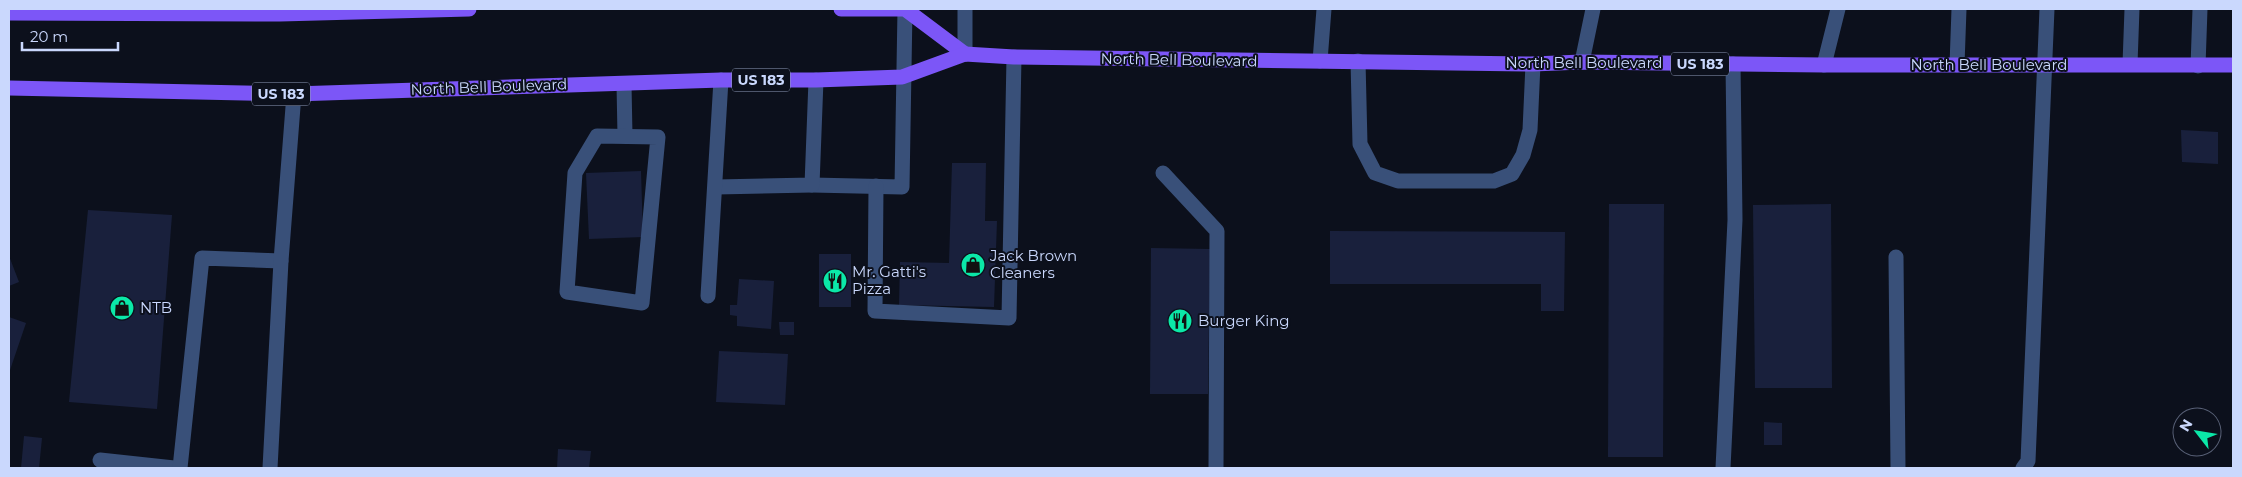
<svg xmlns="http://www.w3.org/2000/svg" width="2242" height="477" viewBox="0 0 2242 477" font-family="Montserrat,sans-serif">
<rect width="100%" height="100%" fill="#0c101c"/>
<g fill="#19203c">
<path d="M2181,130L2218,132V164L2182,162Z"/>
<path d="M952,163H986L985,221H997L994,307L899,305L900,262L949,263Z"/>
<path d="M641,171L643,237L589,239L586,173Z"/>
<path d="M1609,204H1664L1663,457H1608Z"/>
<path d="M1831,204L1832,388H1755L1753,205Z"/>
<path d="M88,210L172,215L157,409L69,402Z"/>
<path d="M1330,231L1565,232L1564,311H1541V284H1330Z"/>
<path d="M1151,248L1210,249L1208,394H1150Z"/>
<rect x="819" y="254" width="32" height="53"/>
<path d="M9,256L19,282L9,286Z"/>
<path d="M739,279L774,281L771,329L737,326V316L730,315V305H737Z"/>
<path d="M9,317L26,323L9,373Z"/>
<path d="M779,322H794V335H780Z"/>
<path d="M719,351L788,354L785,405L716,402Z"/>
<path d="M1764,422L1782,423V445H1764Z"/>
<path d="M24,436L42,438L39,468H21Z"/>
<path d="M558,449L591,451L589,468H557Z"/>
</g>
<g fill="none" stroke-linecap="round" stroke-linejoin="round">
<g stroke="#395079" stroke-width="15">
<path d="M965,9V54"/>
<path d="M1320,61L1324,9"/>
<path d="M1358,61L1360,144L1375,173L1398,181H1494L1512,174L1523,155L1530,130L1533,64"/>
<path d="M1582,62L1593,9"/>
<path d="M2130,64L2132,9"/>
<path d="M1824,65L1838,9"/>
<path d="M1957,65L1959,9"/>
<path d="M2198,66L2200,9"/>
<path d="M624,84L625,136"/>
<path d="M597,136L658,137L642,303L567,292L575,173Z"/>
<path d="M1163,173L1217,231L1216,468"/>
<path d="M812,185L902,187L905,9"/>
<path d="M876,186L875,311L1009,318L1014,57"/>
<path d="M716,187L812,185L816,80"/>
<path d="M1896,257L1898,468"/>
<path d="M708,296L721,80"/>
<path d="M100,460L174,468"/>
<path d="M180,468L202,258L281,261"/>
<path d="M270,468L281,261L294,94"/>
<path d="M1723,468L1735,220L1733,64"/>
<path d="M2023,468L2028,461L2047,9"/>
</g>
<g stroke="#7c56f7" stroke-width="15">
<path d="M841,9H905L965,54"/>
<path d="M9,13L280,14L469,9"/>
<path d="M9,88L294,94L721,80H816L902,77L965,54L1014,57L1533,64L1582,62L1824,65H2233"/>
</g>
</g>
<defs>
<symbol id="shop-disc" viewBox="-11 -11 22 22"><circle r="9.5" fill="#0be8a8" stroke="#0c101c"/><path d="M-5-2.5h2.3a2.7 3.5 0 0 1 5.4 0H5L5.5 6h-11ZM-1.5-2.5h3a1.5 2.3 0 0 0-3 0Z" fill="#111"/></symbol>
<symbol id="restaurant-disc" viewBox="-11 -11 22 22"><circle r="9.5" fill="#0be8a8" stroke="#0c101c"/><path d="M-5-6h1v4h1v-4h1v4h1v-4h1v5L-1.5 .5V6h-2V.5L-5-1ZM5-6V6H3V1.5H1.5Q1.5-4 5-6Z" fill="#111"/></symbol>
</defs>
<g fill-rule="evenodd">
<use href="#shop-disc" x="959" y="251" width="28" height="28"/>
<use href="#restaurant-disc" x="821" y="267" width="28" height="28"/>
<use href="#shop-disc" x="108" y="294" width="28" height="28"/>
<use href="#restaurant-disc" x="1166" y="307" width="28" height="28"/>
</g>
<g text-anchor="middle" stroke-width="4" stroke-linejoin="round" paint-order="stroke">
<g fill="#0c101c" stroke="#919cba" stroke-width="1">
<rect x="1671" y="52.5" width="58" height="23" rx="4"/>
<rect x="732" y="68.5" width="58" height="23" rx="4"/>
<rect x="252" y="82.5" width="58" height="23" rx="4"/>
</g>
<g font-size="14" font-weight="bold" fill="#cad8fd">
<text x="1700" y="69">US 183</text>
<text x="761" y="85">US 183</text>
<text x="281" y="99">US 183</text>
</g>
<g font-size="15" fill="#cad8fd" stroke="#0c101c">
<text transform="translate(1179 60) rotate(1)" y="5">North Bell Boulevard</text>
<text x="1584" y="68">North Bell Boulevard</text>
<text x="1989" y="70">North Bell Boulevard</text>
<text transform="translate(489 87) rotate(-2)" y="5">North Bell Boulevard</text>
</g>
<g font-size="15" fill="#cad8fd" stroke="#0c101c" text-anchor="start">
<text x="990" y="261">Jack Brown<tspan x="990" dy="17">Cleaners</tspan></text>
<text x="852" y="277">Mr. Gatti's<tspan x="852" dy="17">Pizza</tspan></text>
<text x="140" y="313">NTB</text>
<text x="1198" y="326">Burger King</text>
</g>
</g>
<rect width="2242" height="477" fill="none" stroke="#cad8fd" stroke-width="20"/>
<g transform="translate(2197 432) rotate(301)"><circle r="24" fill="#0c101c" stroke="#586076"/>
<path d="M0-4L9 19L0 12L-9 19Z" fill="#0be8a8"/>
<text y="-8" font-size="14" font-weight="bold" text-anchor="middle" fill="#cad8fd">N</text>
</g>
<path d="M22 42v8h96v-8" fill="none" stroke="#cad8fd" stroke-width="2.5"/>
<text x="30" y="42" font-size="15" fill="#cad8fd" stroke="#0c101c" stroke-width="4" paint-order="stroke">20 m</text>
</svg>
